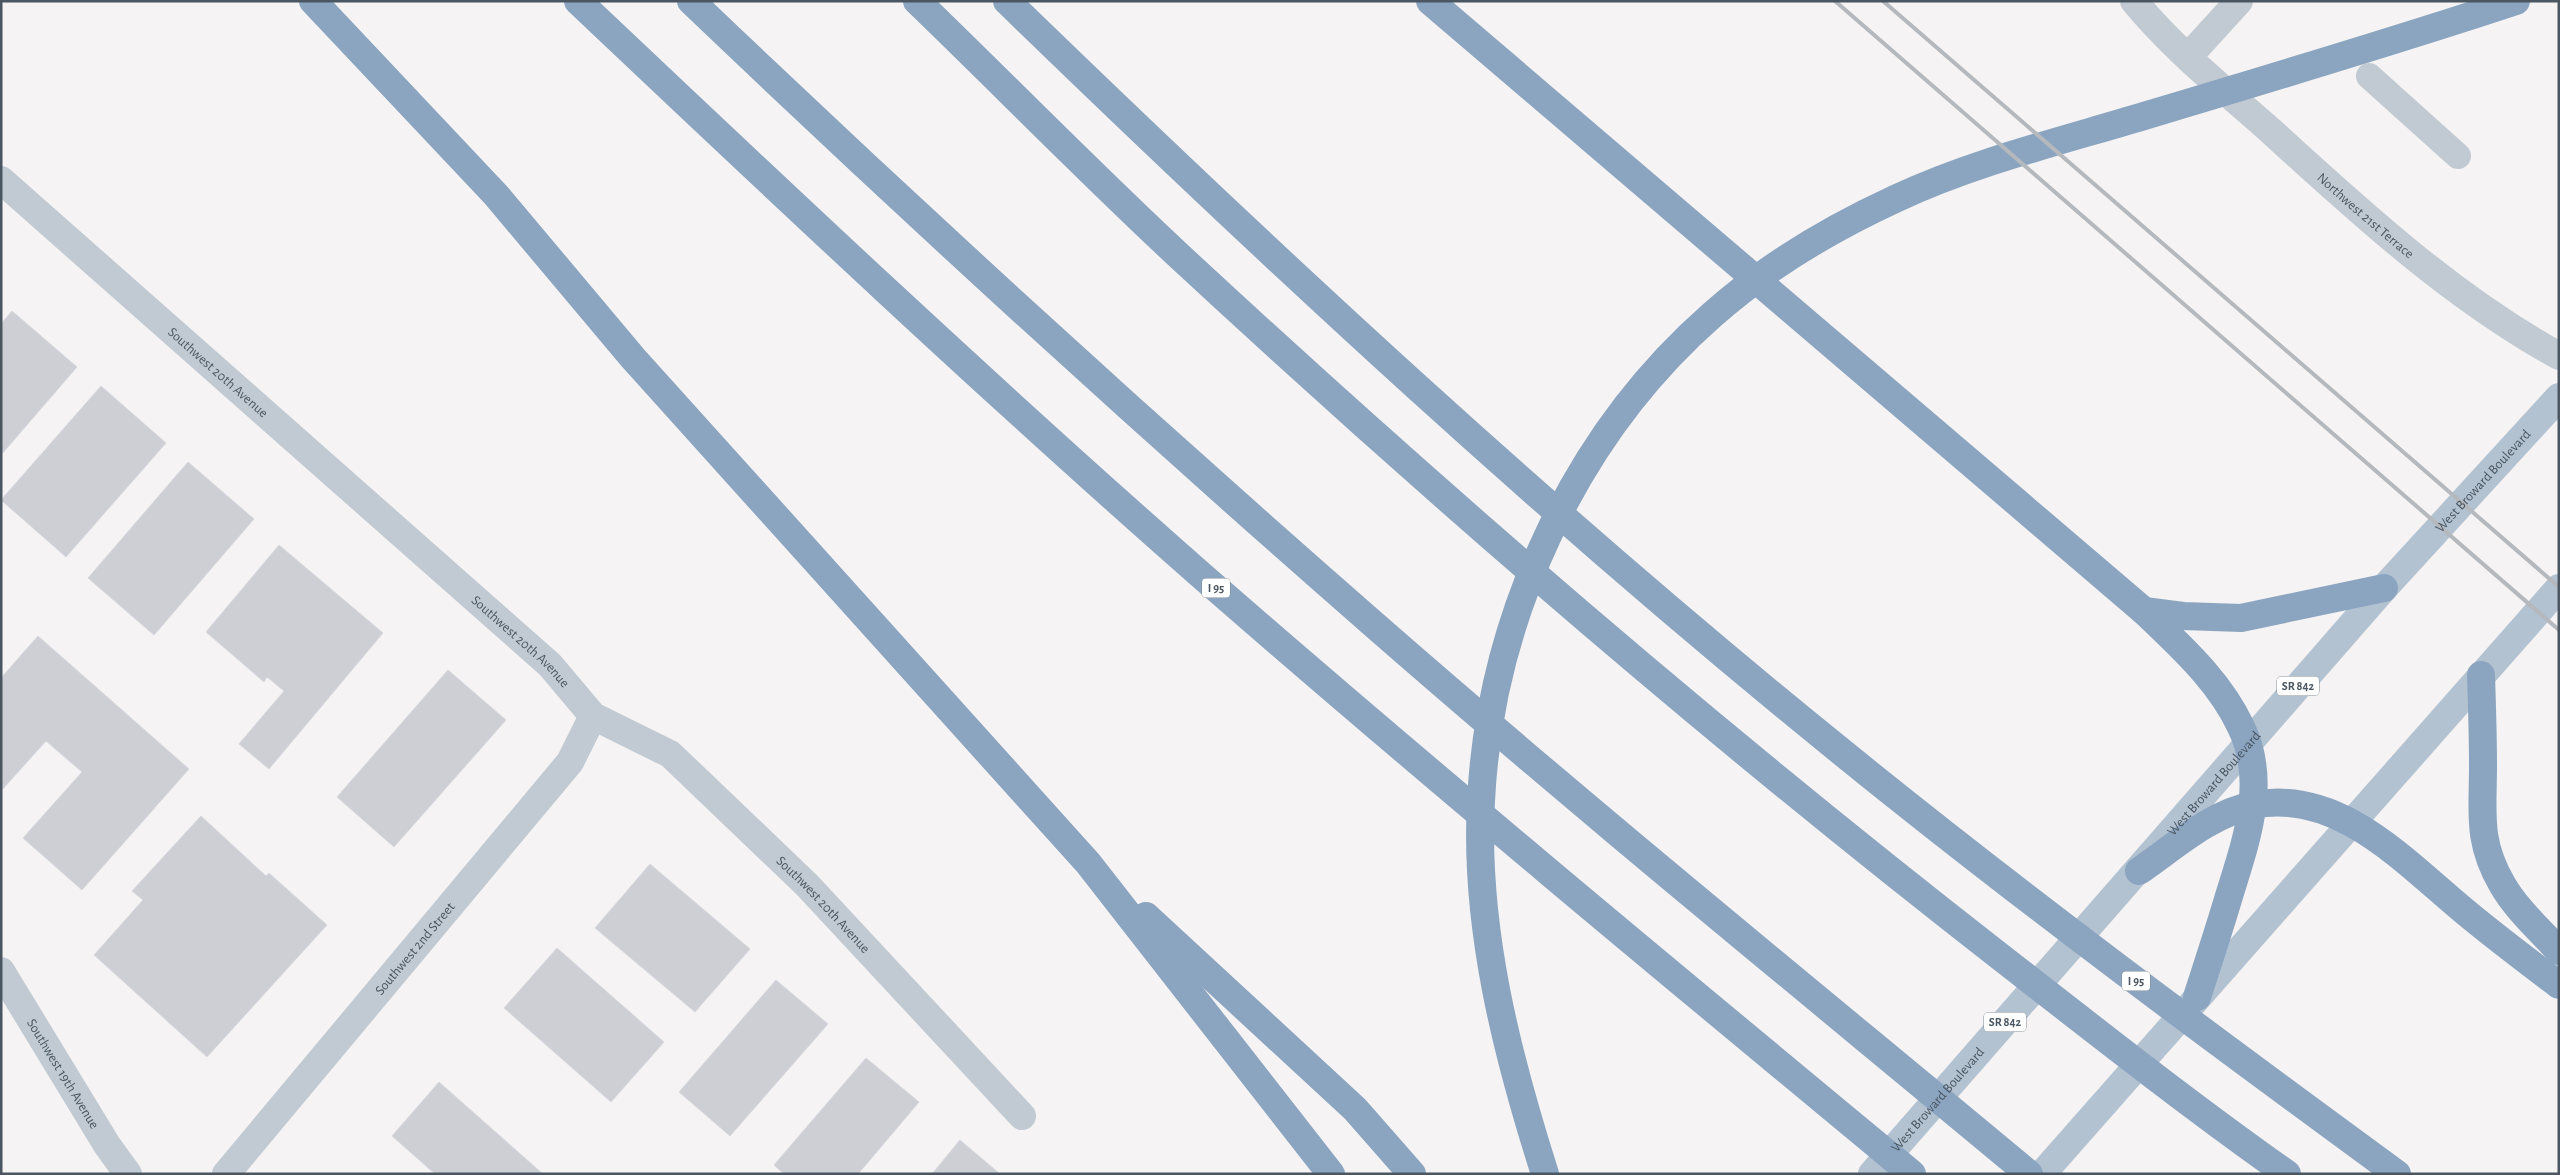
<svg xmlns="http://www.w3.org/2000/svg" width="2560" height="1175" viewBox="0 0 2560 1175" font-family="'Alegreya Sans',sans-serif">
<rect width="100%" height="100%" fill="#f5f3f3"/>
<g fill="#cdcfd5" stroke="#d7d9de">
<path d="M12,311L77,367L1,455V324Z"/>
<path d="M101,386L166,443L66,557L1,500Z"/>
<path d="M188,462L254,519L154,635L88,578Z"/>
<path d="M279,545L383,633L269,769L239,744L284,691L267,677L264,682L206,632Z"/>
<path d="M38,636L189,769L82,890L23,838L82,772L46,741L1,791V678Z"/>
<path d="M448,670L506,720L394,847L337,797Z"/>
<path d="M201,816L266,876L269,873L327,925L207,1057L94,955L143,900L132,891Z"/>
<path d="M650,864L750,949L695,1012L595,928Z"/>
<path d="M557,948L664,1042L611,1102L504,1008Z"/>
<path d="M776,980L828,1024L730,1136L679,1092Z"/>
<path d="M866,1058L919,1102L858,1174H784L774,1165Z"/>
<path d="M439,1082L543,1174H435L392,1136Z"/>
<path d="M960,1140L1000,1174H932Z"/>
</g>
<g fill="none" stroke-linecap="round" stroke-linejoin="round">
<path stroke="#c1cad2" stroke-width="26" d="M2369,76L2458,156"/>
<g stroke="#c1cad2" stroke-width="28">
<path id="s1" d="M2134,1C2174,50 2225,90 2272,132C2361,213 2452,297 2559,356"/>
<path d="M2188,57L2239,1"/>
<path id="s2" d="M1,180L550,665L593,716L670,754L807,885L1022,1116"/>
<path id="s3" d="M1,971L107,1145L128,1174"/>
<path id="s4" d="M226,1174L570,762L593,716"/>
</g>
<g stroke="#b3c2d1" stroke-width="28">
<path id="s5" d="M1872,1174L2384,588L2559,397"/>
<path d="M2042,1174L2559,588"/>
</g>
<g stroke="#8ba5c1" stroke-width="28">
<path d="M313,1L496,195L633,358L1088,863L1331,1174"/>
<path d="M578,1C783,195 989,389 1202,576C1435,779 1673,976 1912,1174"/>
<path d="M691,1C913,213 1140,420 1371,622C1587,811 1809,991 2029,1174"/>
<path d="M917,1C1004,85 1089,172 1177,254C1441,499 1714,734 1998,955C2093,1029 2188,1104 2287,1174"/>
<path d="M1007,1C1276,262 1551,517 1843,753C2023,899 2210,1037 2397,1174"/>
<path d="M1430,1L2144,611C2180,646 2219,680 2241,727C2268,782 2246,841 2229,896C2219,930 2208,963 2197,997"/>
<path d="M2144,611L2183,616L2241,618L2384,588"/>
<path d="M2481,675C2482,705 2483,736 2483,766C2483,813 2477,841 2502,884C2516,909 2540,930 2559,951"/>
<path d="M2139,871C2174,847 2210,814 2253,805C2338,788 2404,861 2463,910C2494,936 2526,960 2559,985"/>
<path d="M1146,916L1355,1109L1412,1174"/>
<path d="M1545,1174C1507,1055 1474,927 1481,801C1490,619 1574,436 1712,315C1766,267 1830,229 1895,199C1974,162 2061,141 2144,116C2268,79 2392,42 2516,1"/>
</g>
<g stroke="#b5b8bd" stroke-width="4">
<path d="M1835,1L2559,630"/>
<path d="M1883,1L2559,587"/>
</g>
</g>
<g text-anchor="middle" stroke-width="4.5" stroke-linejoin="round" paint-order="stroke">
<g fill="#fff" stroke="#808990" stroke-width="1">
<rect x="1202" y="578.5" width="28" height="19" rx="4"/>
<rect x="2277" y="676.5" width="42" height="19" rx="4"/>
<rect x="2122" y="971.5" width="28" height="19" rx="4"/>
<rect x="1984" y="1012.5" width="42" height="19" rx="4"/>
</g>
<g font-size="12" font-weight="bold" fill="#4a5661">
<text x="1216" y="592">I 95</text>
<text x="2298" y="690">SR 842</text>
<text x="2136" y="985">I 95</text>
<text x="2005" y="1026">SR 842</text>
</g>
<g font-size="14" fill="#4a5661" stroke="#fff">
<text dy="5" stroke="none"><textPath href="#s1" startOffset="316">Northwest 21st Terrace</textPath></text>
<text dy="5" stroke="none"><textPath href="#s2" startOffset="290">Southwest 20th Avenue</textPath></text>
<text dy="5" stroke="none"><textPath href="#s5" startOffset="924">West Broward Boulevard</textPath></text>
<text dy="5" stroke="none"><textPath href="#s2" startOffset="695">Southwest 20th Avenue</textPath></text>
<text dy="5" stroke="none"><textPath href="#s5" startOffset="519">West Broward Boulevard</textPath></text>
<text dy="5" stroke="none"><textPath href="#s2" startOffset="1100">Southwest 20th Avenue</textPath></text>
<text dy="5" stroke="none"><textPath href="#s4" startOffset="294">Southwest 2nd Street</textPath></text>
<text dy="5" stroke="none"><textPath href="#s3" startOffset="120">Southwest 19th Avenue</textPath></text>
<text dy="5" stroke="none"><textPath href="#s5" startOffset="99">West Broward Boulevard</textPath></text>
</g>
</g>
<rect width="2560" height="1175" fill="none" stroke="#4a5661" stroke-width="5"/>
</svg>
